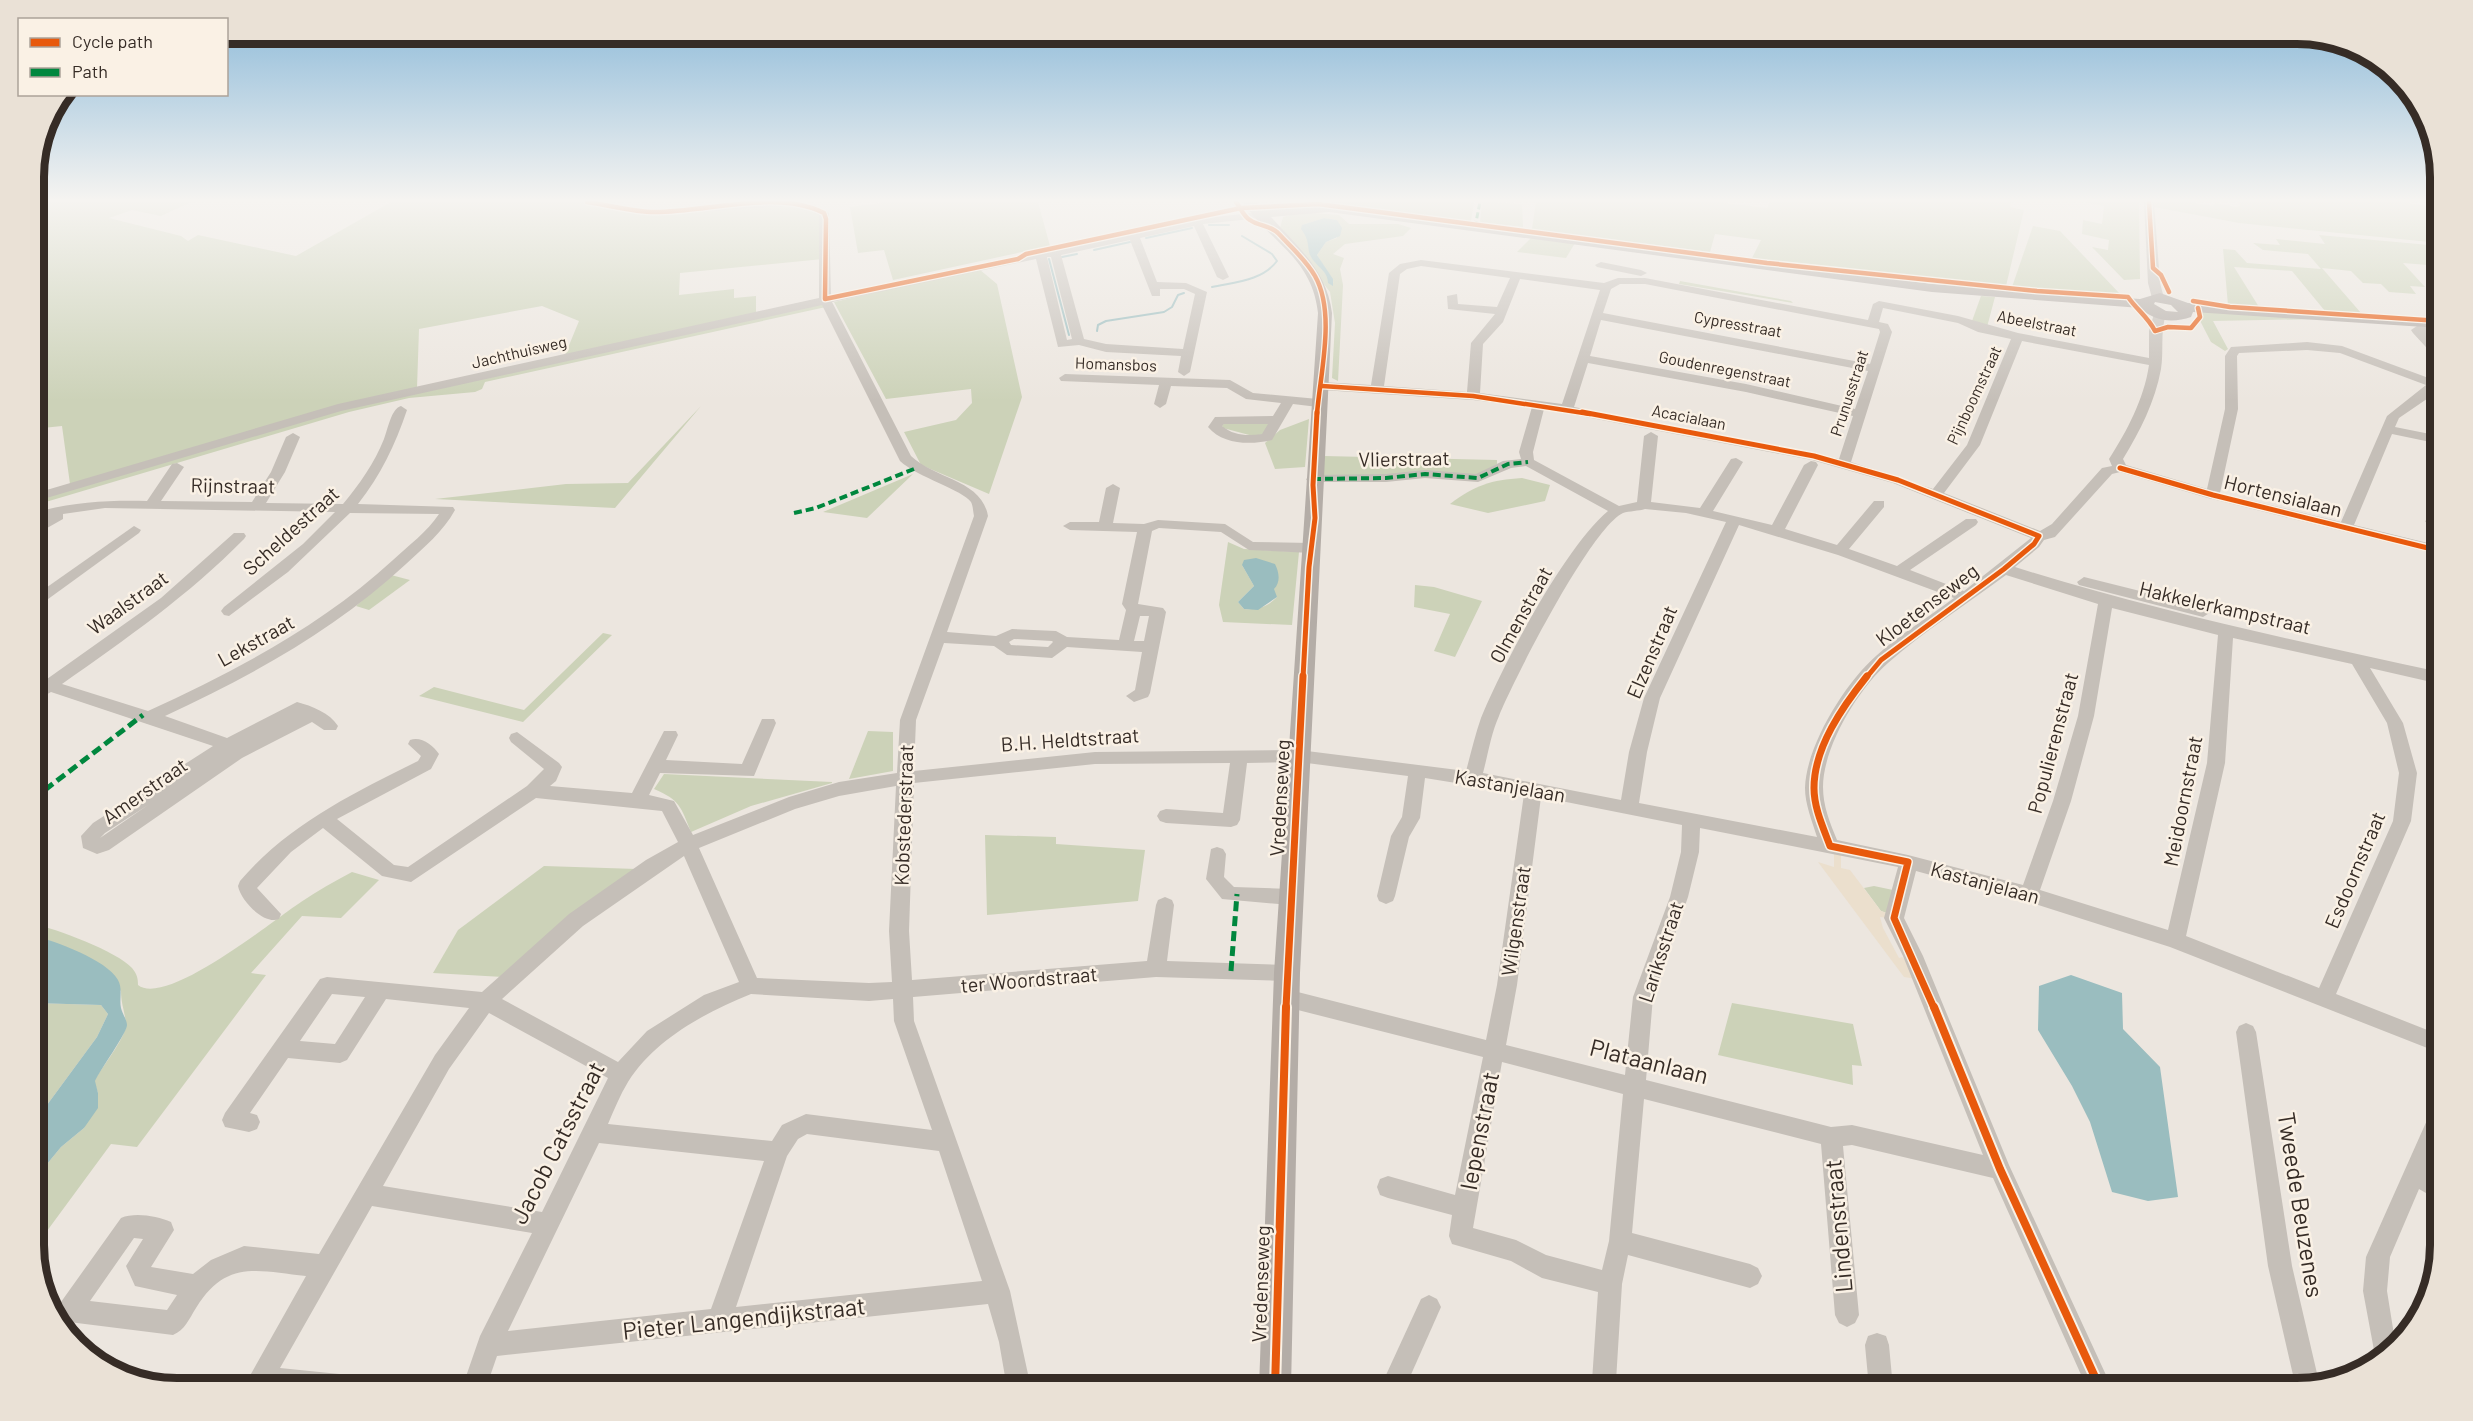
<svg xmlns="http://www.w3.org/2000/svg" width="2473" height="1421" viewBox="0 0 2473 1421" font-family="Barlow,sans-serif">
<rect width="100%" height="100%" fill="#ece6df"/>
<g fill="#ccd2b8" fill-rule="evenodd">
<path d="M33,202H191L161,216L132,210L109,218L181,236L188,241L198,235L296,256L391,202H576L658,214L793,204L803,205L821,216L823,259L680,273L679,295L734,289V298L756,296V314L565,355L579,321L542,306L419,329L417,388L70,484L62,426L33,429Z"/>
<path d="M889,202H1038L1050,246L893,280L884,250L858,253L850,207Z"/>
<path d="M1296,202H1474L1471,221L1334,204H1296Z"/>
<path d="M1482,202L1522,204L1523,227L1480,222Z"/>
<path d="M1536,202H1716L1767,208L1770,202H2011L2010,207L2024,210L2006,286L1752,258L1761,240L1715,234L1710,252L1532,229Z"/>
<path d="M2085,202H2139L2140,279L2124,280L2092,247L2108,250L2109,240L2082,234L2083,220L2102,224L2104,206Z"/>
<path d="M2153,202H2188L2214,206L2215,203L2236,207L2240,206L2239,202H2401L2440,208V243L2239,223L2154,207Z"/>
<path d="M1302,212L1339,215L1349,224H1398L1411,228L1403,236L1345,244L1333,254L1344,258L1340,269L1343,285L1338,381L1332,378L1335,323L1330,292L1280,228L1283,217ZM1324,218L1337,220V238L1326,242L1317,255L1334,283L1311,257L1309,239L1302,225Z"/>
<path d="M2033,226L2060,231L2121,295L2012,287Z"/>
<path d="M2319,235L2440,246V266L2403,263L2425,287L2410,286L2416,294L2389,292L2381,284L2363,283L2351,271L2322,268L2361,313L2325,311L2292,271L2234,267L2259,307L2228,305L2223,249L2235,250L2247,263L2321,269L2308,254L2263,250L2253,243L2280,245L2276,239L2325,244Z"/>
<path d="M1531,238L1575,243L1566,258L1517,252Z"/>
<path d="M979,269L997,284L1022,397L989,494L921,465L904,432L956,420L972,403L971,389L886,399L834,302Z"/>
<path d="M1680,281L1791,301L1793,303L1679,284Z"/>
<path d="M1981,296L1995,297L1987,327L1972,321Z"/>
<path d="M824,303L826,307L485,382L482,389L475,392L409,398L349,412L39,504L33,500L337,411Z"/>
<path d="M2195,311L2321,319L2213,321L2228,349L2225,351L2211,342Z"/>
<path d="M701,406L615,508L435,499L566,484L628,483Z"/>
<path d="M1309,419L1305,467L1275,469L1265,443L1280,430Z"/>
<path d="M1228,422L1269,424L1264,434L1253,436L1223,428L1222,425Z"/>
<path d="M1324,456L1497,460V464L1475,476H1322Z"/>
<path d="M913,474L867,518L823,512Z"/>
<path d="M1522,478L1550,485L1545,501L1488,513L1450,504C1475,485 1491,480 1522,478Z"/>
<path d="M1228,542L1244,549L1299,552L1292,625L1223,622L1219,605ZM1242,565L1277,597C1267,607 1259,610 1244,609L1238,602L1254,586Z"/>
<path d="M391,575L410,580L369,610L356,606Z"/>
<path d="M1415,585L1434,587L1482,601L1455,657L1434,651L1450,614L1414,607Z"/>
<path d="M603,633L612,635L523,722L419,696L434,687L524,710Z"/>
<path d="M868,731L893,732V771L849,779Z"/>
<path d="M664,774L832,782V783L751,806L691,832C681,807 680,800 654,789Z"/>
<path d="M985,835L1056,837V844L1145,850L1138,901L987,915Z"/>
<path d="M544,866L637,869L503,977L433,973L458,930Z"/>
<path d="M352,872L379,880L341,918L302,916L251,973L266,975L137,1147L111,1144L33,1250V1181L61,1147L84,1128L98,1093L94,1081C101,1069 128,1034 126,1024C125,1012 121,1004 121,991L68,948L33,935V924C55,928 118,952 132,968C137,974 138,978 138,985C166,1008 275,919 301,902C317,891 335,881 352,872Z"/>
<path d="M1874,886L1893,890L1887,913L1881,911L1864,888Z"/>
<path d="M33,1003L101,1005L108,1014L97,1037L33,1124Z"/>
<path d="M1732,1003L1853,1024L1862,1066L1852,1065L1853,1085L1718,1055Z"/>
</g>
<path fill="#ebdfcd" d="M1834,853L1841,855V868L1850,870L1881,911L1887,913L1888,918L1880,917L1883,928L1899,958L1902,957L1910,964L1916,979L1904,977L1818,862L1834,867Z"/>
<g fill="#9abdbf">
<path d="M1324,218L1337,220L1342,228L1340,236L1326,242L1317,255L1333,279V286L1328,283C1328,272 1319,268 1313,260C1305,249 1312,243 1301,229L1302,225Z"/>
<path d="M1256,558L1275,564C1279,572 1281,582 1274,589L1277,597L1258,610L1244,609L1238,602L1254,586L1242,565L1244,560Z"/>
<path d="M33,935C56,942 106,959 118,980C123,989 119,999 121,1008C122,1013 127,1020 127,1025C127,1033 100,1070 95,1081L98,1093V1108L84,1128L61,1147L33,1181V1124L97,1037L108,1014L101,1005L33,1003Z"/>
<path d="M2071,975L2122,993L2123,1029L2160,1067L2178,1197L2148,1201L2112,1192L2090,1122L2072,1086L2038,1030L2039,986Z"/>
</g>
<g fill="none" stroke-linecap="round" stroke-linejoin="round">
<g stroke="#9abdbf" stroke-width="2">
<path d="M1209,225H1229"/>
<path d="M1146,238L1192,228"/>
<path d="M1094,250L1130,242"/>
<path d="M1062,257L1077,254"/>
<path d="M1049,259L1069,335"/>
<path d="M1212,287C1234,282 1262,281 1277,261L1272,254L1242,236"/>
<path d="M1097,331L1098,325L1106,321L1164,312L1172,307L1178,295L1184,293"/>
</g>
<g fill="#c5bfb8" fill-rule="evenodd">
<path d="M582,202C607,201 631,209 656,209C695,209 802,188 829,213L831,296L1197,219L1260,212L1265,215L1260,218L1203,224L1229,277L1223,280L1217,277L1194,226L1140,238L1157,282L1186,283L1207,292L1190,372L1184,376L1178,372L1181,356L1106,352L1079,345L1058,347L1036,259L832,302L911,456C935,479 982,480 988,516L947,632L996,636L1012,629L1056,631L1067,637L1119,640L1126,610L1122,604L1137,532L1070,530L1063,526L1070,522H1099L1106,488L1113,484L1120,488L1113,523L1144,524L1158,520L1225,524L1253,542L1311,543L1318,548L1311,553L1249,550L1221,532L1159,528L1152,531L1138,604L1163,608L1166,612L1150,693L1148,697L1134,702L1126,696L1135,690L1142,652L1067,647L1052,658L1007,655L994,646L944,643L916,720L914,771L1095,752L1299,750L1466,771C1471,753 1475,735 1481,718C1503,664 1565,547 1608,511L1526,466L1511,468L1478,482L1425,478L1386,482H1308L1306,479L1313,475L1386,474L1425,470L1476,474L1503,461L1521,459L1519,452L1532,407L1473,400L1322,390L1316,386L1322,382L1371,385L1389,273L1400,264L1421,260L1604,283L1618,278H1645L1868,320L1873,304L1879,301L1958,316L2018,333L2149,358V331L2154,314L2164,312L2166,314C2160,333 2164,351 2161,369C2155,402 2140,431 2123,459L2126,465L2207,489L2225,409V356L2231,347L2307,342L2342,346L2434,380L2440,377V390L2399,418L2395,427L2440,436V444L2392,434L2354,525L2440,546V555L2208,498L2120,472L2112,474L2055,537L2044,540L2039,547L2015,567C2155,611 2297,641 2440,672V684L2370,668L2403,723L2417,773L2411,821L2336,994L2440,1035V1053L2170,947L2029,902L1916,871L1904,918L1923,956L2009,1165L2112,1388H2087L1993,1178L1852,1145L1843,1146L1859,1315L1855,1323L1847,1327L1839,1323L1835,1315L1821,1144L1644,1099L1632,1233L1750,1264L1758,1268L1762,1276L1758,1284L1750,1288L1628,1255L1622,1284L1616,1381L1619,1388H1595L1592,1381L1598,1292L1542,1278L1511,1261L1452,1244L1449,1236L1452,1215L1388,1198L1380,1195L1377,1187L1380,1179L1388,1176L1455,1195L1483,1057L1286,1007L1279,1004L1276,998L1279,992L1286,989L1486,1040L1497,985L1524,794L1425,778L1420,818L1409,837L1395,896L1393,901L1386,904L1379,901L1377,896L1391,836L1402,817L1408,776L1299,762L1247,763L1240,820L1237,825L1231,827L1166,823L1160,821L1157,816L1160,811L1166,809L1223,813L1230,763L1095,764L914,783L909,931L912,980L1147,961L1156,905L1158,900L1165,897L1172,900L1174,905L1167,961L1287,965L1294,967L1297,973L1294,979L1287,981L1156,977L913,997L914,1021L1010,1291L1031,1388H1007L999,1342L988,1304L497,1356L486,1388H462L480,1336L532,1233L372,1206L280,1368L359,1376L368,1379L371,1388H243L306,1276C258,1271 226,1259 196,1308C189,1319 185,1330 173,1335L69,1322L61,1318L57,1310L61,1302L121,1218C135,1212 157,1216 171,1222L174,1230L151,1267L193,1274L211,1260L244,1246L319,1254L435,1055L469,1008L386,999L347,1060L340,1063L288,1058L250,1113L257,1115L260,1122L257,1129L249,1132L225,1127L222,1120L225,1113L320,979L327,977L482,992L569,914L646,860L678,842L662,811L536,798L411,882L382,876L323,828L291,852L257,888L281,914L279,919C264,925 241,901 238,886L240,881C289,824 352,794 418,761L421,756L408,744L410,740C421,736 433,745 439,754L431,769L337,819L394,865L408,867L527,786L544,769L511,742L509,738L511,734L517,732L559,763L562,767L556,781L550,786L632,793L664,731H676L678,735L666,760L742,764L762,719H774L776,723L754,776L660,773L649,795L674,801L693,835L789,797L839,782L897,773L900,720L974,516C973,511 973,506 971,502C963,490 917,477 900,461L822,305L341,411L33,502V494L338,404L819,298V215L799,205L654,215L587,205ZM1130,240L1152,296H1160V289H1184L1195,294L1183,349L1106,344L1084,339L1061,255ZM1047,257H1051L1072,339L1067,340ZM1421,266L1510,278L1497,307L1458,304L1457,294L1447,296L1448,309L1495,314L1471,343L1467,392L1384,386L1400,274L1407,269ZM1520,279L1600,290L1562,404L1480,393L1483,344L1503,322ZM1620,284H1645L1879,329L1880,332L1870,364L1603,313L1611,289ZM1883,308L1958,323L1978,332L2011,339L1967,445L1933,489L1851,462L1892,332L1888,324L1879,322ZM1601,320L1868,371L1855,409L1746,384L1590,356ZM2022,341L2149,365C2144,399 2127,431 2109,459L2112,466L2102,468L2052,524L2040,531L1944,493L1980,445ZM2307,350L2340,353L2426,385L2387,416L2341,522L2220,493L2238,409L2237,356L2239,353ZM1588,363L1746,392L1853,416L1839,459L1574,407ZM1544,409L1812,460L1893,483L2031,538L1964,591L1910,570L1976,525L1978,522L1976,519H1966L1897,566L1849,549L1884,507V501H1874L1837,545L1785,529L1818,465L1816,462L1811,461L1804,465L1772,525L1713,511L1743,462L1736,458L1731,459L1700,508L1651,502L1658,436L1651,432L1644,436L1637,502L1619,506L1534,460L1533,452ZM1645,509L1686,513L1726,522L1644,698L1629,752L1621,800L1483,773C1488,754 1491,734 1499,716C1514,679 1591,528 1623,513C1629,511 1639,511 1645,509ZM1739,525L1838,555L1954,598C1929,617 1900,634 1876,656C1845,683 1806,746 1805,788C1805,804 1812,821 1817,837L1639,803L1647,752L1660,698ZM2006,575L2098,604L2078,716L2053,801L2023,885L1908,855L1837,840C1830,823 1823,806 1823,787C1823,747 1858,689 1888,663C1924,631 1967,604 2006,575ZM2112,608L2218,635L2207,763L2168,930L2040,890L2071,801L2094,716ZM1140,616H1149L1144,641H1134ZM2233,638L2352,664L2387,723L2399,773L2393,821L2319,988L2186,936L2225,763ZM1014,639L1052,641L1053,642L1048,647L1011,645L1009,642ZM896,786L889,931L892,982L869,983L757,978L699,848L795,809L839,796ZM1541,797L1682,825L1681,852L1670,897L1633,997L1625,1075L1506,1045L1517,985ZM1700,828L1898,867L1884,918L1903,956L1983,1155L1852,1125L1831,1127L1646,1080L1653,997L1688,897L1699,852ZM684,856L739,982L704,995L647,1031L618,1062L502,999L583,926ZM332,994L365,997L335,1044L300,1041ZM751,994L869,1001L893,999L894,1021L932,1130L806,1114L782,1125L772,1141L608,1124C614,1110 620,1095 628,1082C655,1039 706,1012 751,994ZM489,1013L608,1078L542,1212L383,1186L449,1069ZM1502,1062L1623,1094L1609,1241L1602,1270L1546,1255L1516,1240L1473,1228ZM807,1134L939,1151L982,1281L736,1307L787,1156L798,1139ZM599,1143L764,1161L711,1309L508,1331ZM134,1238L143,1239L126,1266L135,1286L177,1295L167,1310L90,1301Z"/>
<path d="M2144,202H2154L2160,283L2164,298L2158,301L2152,298L2148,283Z"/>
<path d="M1601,262L1641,270L1647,273L1641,276L1597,267L1595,265Z"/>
<path d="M2417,326L2440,328V336L2428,334L2440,348V359L2436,358L2413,333L2411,330Z"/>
<path d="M1065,374L1230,380L1253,393L1318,399L1324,403L1318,407L1293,404L1272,440C1251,445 1223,445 1208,427L1215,417L1273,416L1281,403L1246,399L1227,388L1171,386L1166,404L1160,408L1154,404L1159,385L1061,381L1059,378ZM1224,424H1268L1262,434C1248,436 1234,436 1222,426Z"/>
<path d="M401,406L407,410C395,445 381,475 358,504L453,507L455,510C443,532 424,547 406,564C335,630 253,675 165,716L227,738L297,702C312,706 330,713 338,726L336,730H324L312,722L242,758L109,850L97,854L83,848L81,836L93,823L213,746L51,692L33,702V675L47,679L161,598L234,533H244L246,536L244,539C189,595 126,639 62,684L148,711C237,670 321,626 393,560C409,545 427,532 439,514L350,513L288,572L229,616L224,615L221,611L224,607L303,544L335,512L105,508L63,514V519L33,536V525L42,520L33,522V513C72,502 108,500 147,501L172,464L177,463L184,467L161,501L252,502L271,472L286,437L293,433L300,437L285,472L266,503L343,504C359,485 375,462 384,439C388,429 391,409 401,406ZM148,805L100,838L105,833Z"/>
<path d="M2432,517L2440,521V535L2435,534L2425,521Z"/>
<path d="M134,526L141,530L139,533L33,610V597Z"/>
<path d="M2084,577L2208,608L2211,612L2203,617L2079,585L2077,582Z"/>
<path d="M1217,847L1223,849L1226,854L1224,877L1234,887L1290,889L1297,892L1299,897L1297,902L1290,905L1222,899L1206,879L1211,849Z"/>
<path d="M2246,1023L2253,1026L2256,1032L2292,1266L2319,1382L2296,1388L2268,1266L2236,1032L2239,1026Z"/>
<path d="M2440,1106V1141L2427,1170L2440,1178V1201L2419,1189L2390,1257L2387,1291L2395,1341L2376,1361L2363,1291L2366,1257L2432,1109Z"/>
<path d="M1429,1295L1437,1299L1441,1307L1405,1388H1380L1421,1299Z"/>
<path d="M1877,1333L1886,1336L1889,1345L1893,1388H1869L1865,1345L1868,1336Z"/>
</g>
<path fill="#b4ada7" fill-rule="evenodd" d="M1243,202H1256L1264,210L1296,205L1329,204L1932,284L2140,299L2160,293L2188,303L2440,319V328L2193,312L2191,317C2174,323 2154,322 2141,308L1932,292L1329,212L1271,217C1298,247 1327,271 1332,313L1300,973L1291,1388H1259L1274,973L1318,313C1312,257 1270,243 1243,202ZM2155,302L2171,305L2178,312L2166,311L2154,304Z"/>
<path stroke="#00873e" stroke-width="3" stroke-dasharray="6 3" stroke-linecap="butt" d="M1475,227L1480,202"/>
<g stroke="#00873e" stroke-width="4" stroke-dasharray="8 4" stroke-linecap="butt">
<path d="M1313,479L1386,478L1425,474L1478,478L1508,464L1528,462"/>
<path d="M794,513L816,508L914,469"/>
</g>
<g stroke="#00873e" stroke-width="5" stroke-dasharray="10 5" stroke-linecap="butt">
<path d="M33,799L143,715"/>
<path d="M1231,971L1237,894"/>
</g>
<defs>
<g id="cycleway-far3">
<path d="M587,202C609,205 633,212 655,212C708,212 776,189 824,213L826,219L825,299L1018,259L1026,254L1241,208L1318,204L1767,263L2037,291L2128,297C2137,310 2148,317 2155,331L2168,327L2191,328L2200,317L2198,308"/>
<path d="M1236,202C1240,207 1244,217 1250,220C1260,227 1271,225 1279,234C1291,247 1306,260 1315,276C1336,313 1320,374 1317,414"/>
<path d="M2149,202L2153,268L2161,275L2169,292"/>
<path d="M2193,301L2230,307L2440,321"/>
<path d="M1322,386L1473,396L1590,414"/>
</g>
<g id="cycleway-far2">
<path d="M1582,412L1814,456L1898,480L2039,536L2034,544L2004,569L1881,660L1866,678"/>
<path d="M2120,468L2213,495L2440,551"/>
<path d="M1303,678L1309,567L1315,518L1313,485L1317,412"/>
</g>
<g id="cycleway-far1">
<path d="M1867,676C1843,706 1814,747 1814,788C1814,808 1823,827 1830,846L1908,862L1894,918L1934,1008"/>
<path d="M1286,1008L1303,676"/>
</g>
<g id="cycleway">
<path d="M1934,1007L2000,1169L2100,1388"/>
<path d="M1275,1388L1286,1007"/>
</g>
</defs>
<use href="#cycleway-far3" stroke="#faf1e5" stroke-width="7"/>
<use href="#cycleway-far2" stroke="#faf1e5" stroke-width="8"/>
<use href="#cycleway-far1" stroke="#faf1e5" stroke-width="10"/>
<use href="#cycleway" stroke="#faf1e5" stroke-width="12"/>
<use href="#cycleway-far3" stroke="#e8590c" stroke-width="4.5"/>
<use href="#cycleway-far2" stroke="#e8590c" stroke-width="5"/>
<use href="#cycleway-far1" stroke="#e8590c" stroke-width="7"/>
<use href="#cycleway" stroke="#e8590c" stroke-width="8"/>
</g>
<linearGradient id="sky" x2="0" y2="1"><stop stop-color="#89b8d8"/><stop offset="0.5" stop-color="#f6f4f1"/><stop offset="1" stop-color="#f6f4f1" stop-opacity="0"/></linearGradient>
<rect width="2473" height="401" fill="url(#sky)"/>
<g text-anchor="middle" stroke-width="5" stroke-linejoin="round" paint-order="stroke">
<g font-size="16" fill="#362c26" stroke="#faf1e5">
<text transform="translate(2037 323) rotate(11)" y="6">Abeelstraat</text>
<text transform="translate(1738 324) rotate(10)" y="6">Cypresstraat</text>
<text transform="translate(519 352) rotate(-13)" y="6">Jachthuisweg</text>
<text transform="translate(1116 364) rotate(2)" y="6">Homansbos</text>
<text transform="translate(1725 369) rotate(11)" y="6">Goudenregenstraat</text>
<text transform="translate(1849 393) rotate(-72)" y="6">Prunusstraat</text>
<text transform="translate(1974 395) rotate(-65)" y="6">Pijnboomstraat</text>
<text transform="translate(1689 417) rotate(11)" y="6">Acacialaan</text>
</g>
<g font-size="20" fill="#362c26" stroke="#faf1e5">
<text transform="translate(1404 459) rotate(-1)" y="7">Vlierstraat</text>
<text transform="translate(233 486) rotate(1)" y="7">Rijnstraat</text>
<text transform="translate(2283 496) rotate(14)" y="7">Hortensialaan</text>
<text transform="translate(291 531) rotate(-42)" y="7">Scheldestraat</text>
<text transform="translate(128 603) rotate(-36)" y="7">Waalstraat</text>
<text transform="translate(1927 605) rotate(-37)" y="7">Kloetenseweg</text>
<text transform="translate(2225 608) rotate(13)" y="7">Hakkelerkampstraat</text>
<text transform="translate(1521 615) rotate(-61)" y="7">Olmenstraat</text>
<text transform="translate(256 641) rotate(-29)" y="7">Lekstraat</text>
<text transform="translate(1652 652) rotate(-67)" y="7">Elzenstraat</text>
<text transform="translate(1070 740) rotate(-4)" y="7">B.H. Heldtstraat</text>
<text transform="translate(2053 743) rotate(-75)" y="7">Populierenstraat</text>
<text transform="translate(1510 786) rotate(10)" y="7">Kastanjelaan</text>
<text transform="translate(145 791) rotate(-35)" y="7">Amerstraat</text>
<text transform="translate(1280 798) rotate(-87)" y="7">Vredenseweg</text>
<text transform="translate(2183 801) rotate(-79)" y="7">Meidoornstraat</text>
<text transform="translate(904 815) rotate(-88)" y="7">Kobstederstraat</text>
<text transform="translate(2355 870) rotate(-67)" y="7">Esdoornstraat</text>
<text transform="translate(1985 883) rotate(15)" y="7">Kastanjelaan</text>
<text transform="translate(1516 921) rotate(-82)" y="7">Wilgenstraat</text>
<text transform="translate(1661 952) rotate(-72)" y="7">Lariksstraat</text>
<text transform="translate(1029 980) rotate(-5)" y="7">ter Woordstraat</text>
<text transform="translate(1261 1284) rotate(-88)" y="7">Vredenseweg</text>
</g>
<g font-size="24" fill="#362c26" stroke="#faf1e5">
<text transform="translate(1649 1062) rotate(14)" y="8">Plataanlaan</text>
<text transform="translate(1480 1131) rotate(-79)" y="8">Iepenstraat</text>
<text transform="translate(558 1143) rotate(-63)" y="8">Jacob Catsstraat</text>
<text transform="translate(2300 1205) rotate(81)" y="8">Tweede Beuzenes</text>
<text transform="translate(1839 1226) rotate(-95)" y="8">Lindenstraat</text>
<text transform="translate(744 1319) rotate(-6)" y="8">Pieter Langendijkstraat</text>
</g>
</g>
<path d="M0 0H2473V1421H0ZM177 44H2297A133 133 0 0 1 2430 177V1245A133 133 0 0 1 2297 1378H177A133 133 0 0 1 44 1245V177A133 133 0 0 1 177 44Z" fill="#eae1d6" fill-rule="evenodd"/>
<path fill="none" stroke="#362c26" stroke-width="8" d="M177 44H2297A133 133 0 0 1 2430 177V1245A133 133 0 0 1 2297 1378H177A133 133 0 0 1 44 1245V177A133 133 0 0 1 177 44Z"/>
<rect x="18" y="18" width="210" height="78" fill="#faf1e5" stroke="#aca299" stroke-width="1.5"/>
<rect x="30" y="38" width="30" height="9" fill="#e8590c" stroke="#aca299" stroke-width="1.5"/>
<text x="72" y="48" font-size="18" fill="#362c26">Cycle path</text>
<rect x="30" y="68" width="30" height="9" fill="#00873e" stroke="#aca299" stroke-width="1.5"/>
<text x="72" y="78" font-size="18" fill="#362c26">Path</text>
</svg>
